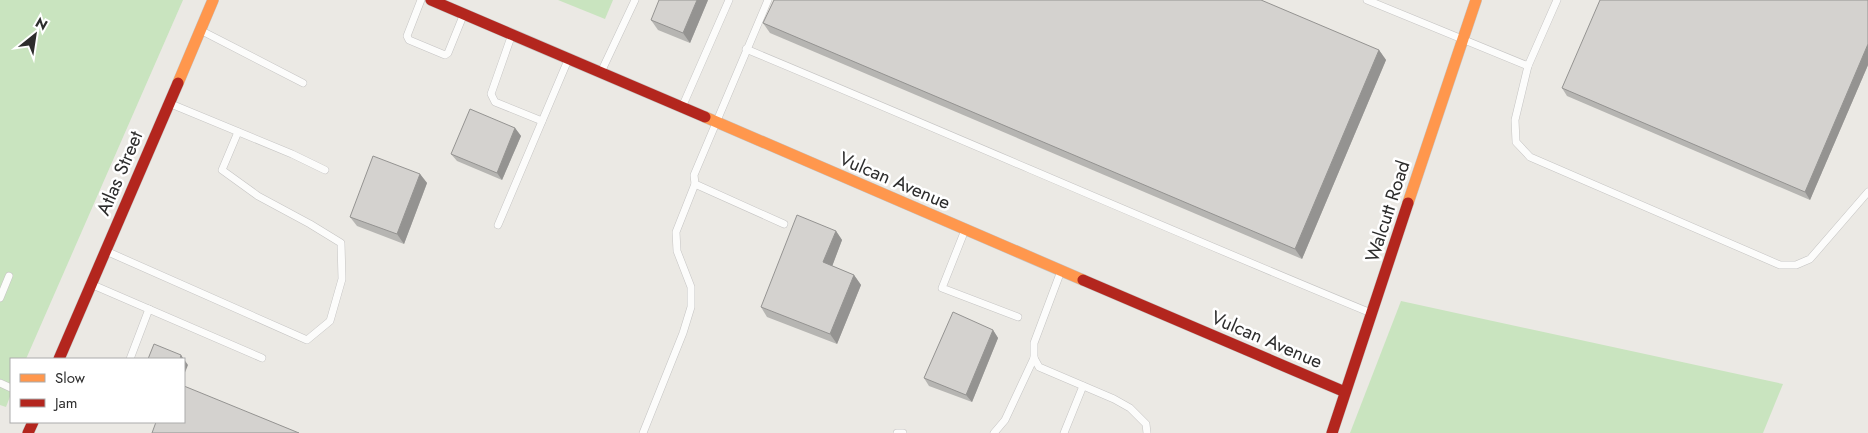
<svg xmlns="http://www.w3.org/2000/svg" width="1868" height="433" viewBox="0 0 1868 433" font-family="Jost,sans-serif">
<rect width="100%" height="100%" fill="#ebe9e4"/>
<g fill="#c9e4bf">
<path d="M0,0H183L26,359H11V394L6,407L0,405Z"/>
<path d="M558,0H613L605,19Z"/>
<path d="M1401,301L1783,384L1763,433H1350Z"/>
</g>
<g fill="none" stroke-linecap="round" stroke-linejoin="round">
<defs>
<g id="lane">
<path d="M421,0L407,36L409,40L445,55L448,53L463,16"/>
<path d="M768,0L694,175L695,184L784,224"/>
<path d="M1367,0L1528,66L1515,120L1516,142L1530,157L1780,265H1796L1810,259L1868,192"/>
<path d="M202,31L303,83"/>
<path d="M511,37L491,94L495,102L542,121"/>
<path d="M746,49C955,136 1162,227 1371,313"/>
<path d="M1528,66L1557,0"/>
<path d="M602,70L635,0"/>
<path d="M171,104L292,154L325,170"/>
<path d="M683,105L729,0"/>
<path d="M498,225L568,60"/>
<path d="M965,230L942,288L1018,317"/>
<path d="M106,251L307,340L330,321L342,279L341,243L310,224L258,196L222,170L238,132"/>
<path d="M1061,271L1034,343V358L1039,367L1114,399L1130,408L1146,424L1147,433"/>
<path d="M93,285L262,358"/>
<path d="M0,298L9,276"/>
<path d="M130,359L149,309"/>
<path d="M0,383L11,388"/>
<path d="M643,433L683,333L691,307V287L677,251L676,232L695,184"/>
<path d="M897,433H903"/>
<path d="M994,433L1005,420L1034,358"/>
<path d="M1064,433L1083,386"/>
</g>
<g id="slow">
<path d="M178,83L213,0"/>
<path d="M705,117L1083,280"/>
<path d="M1408,203L1476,0"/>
</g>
<g id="jam">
<path d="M431,0L705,117"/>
<path d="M1083,280L1345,392"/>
<path d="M59,359L178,83"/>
<path d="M28,433L33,422"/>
<path d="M1332,433L1408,203"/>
</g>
</defs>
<use href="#lane" stroke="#c5c4c3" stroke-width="8"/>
<use href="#slow" stroke="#c5c4c3" stroke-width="12"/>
<use href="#jam" stroke="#c5c4c3" stroke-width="12"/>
<use href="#lane" stroke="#fcfcfb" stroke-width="7"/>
<use href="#slow" stroke="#ff974d" stroke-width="11"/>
<use href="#jam" stroke="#b3261e" stroke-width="11"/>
</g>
<g fill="#b6b5b2">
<path d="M708,0L690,43L658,30L651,20Z"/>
<path d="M1868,0V65L1810,200L1567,96L1562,88Z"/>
<path d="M763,23L1379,50L1386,60L1302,259L770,33Z"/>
<path d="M515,128L521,136L502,180L457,161L451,154Z"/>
<path d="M420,174L427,183L404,244L357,226L350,217Z"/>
<path d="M836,231L842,240L832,266L854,275L861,285L837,344L767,317L761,307Z"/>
<path d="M993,330L998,338L972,402L929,386L924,378Z"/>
</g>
<g fill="#949391">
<path d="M697,0H708L690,43L683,33Z"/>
<path d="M1868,44V65L1810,200L1805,192Z"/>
<path d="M1379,50L1386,60L1302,259L1295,249Z"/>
<path d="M515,128L521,136L502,180L497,173Z"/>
<path d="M420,174L427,183L404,244L397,234Z"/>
<path d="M836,231L842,240L830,272L823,262Z"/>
<path d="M854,275L861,285L837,344L830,334Z"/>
<path d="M993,330L998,338L972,402L966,395Z"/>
<path d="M181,355L188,365L184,375V359H180Z"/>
</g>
<g fill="#d4d2cf" stroke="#949391">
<path d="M659,0H697L683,33L651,20Z"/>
<path d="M774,0H1261L1379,50L1295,249L763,23Z"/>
<path d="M1600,0H1868V44L1805,192L1562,88Z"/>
<path d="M470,109L515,128L497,173L451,154Z"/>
<path d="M373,156L420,174L397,234L350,217Z"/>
<path d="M797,215L836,231L823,262L854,275L830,334L761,307Z"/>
<path d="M953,312L993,330L966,395L924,378Z"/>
<path d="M154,344L181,355L180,359H148Z"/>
<path d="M184,386L299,433H152L156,422H184Z"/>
</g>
<g text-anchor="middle" stroke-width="5" stroke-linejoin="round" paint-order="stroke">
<g font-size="19" fill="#2d2d2d" stroke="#fff">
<text transform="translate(119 173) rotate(-67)" y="7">Atlas Street</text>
<text transform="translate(895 180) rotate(23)" y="7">Vulcan Avenue</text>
<text transform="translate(1387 211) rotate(-72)" y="7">Walcutt Road</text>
<text transform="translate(1267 339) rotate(23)" y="7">Vulcan Avenue</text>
</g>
</g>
<rect x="10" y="358" width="175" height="65" fill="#ffffff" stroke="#ababab"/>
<rect x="20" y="374" width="25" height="8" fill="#ff974d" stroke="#ababab"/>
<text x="55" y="383" font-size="15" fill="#2d2d2d">Slow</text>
<rect x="20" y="399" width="25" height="8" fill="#b3261e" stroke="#ababab"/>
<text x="55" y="408" font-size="15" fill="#2d2d2d">Jam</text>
<g transform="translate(35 35) rotate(30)" stroke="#ffffff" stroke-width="4" paint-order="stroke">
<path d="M0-4L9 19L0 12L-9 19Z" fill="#2d2d2d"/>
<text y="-8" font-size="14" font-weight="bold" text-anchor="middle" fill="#2d2d2d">N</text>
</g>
</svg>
